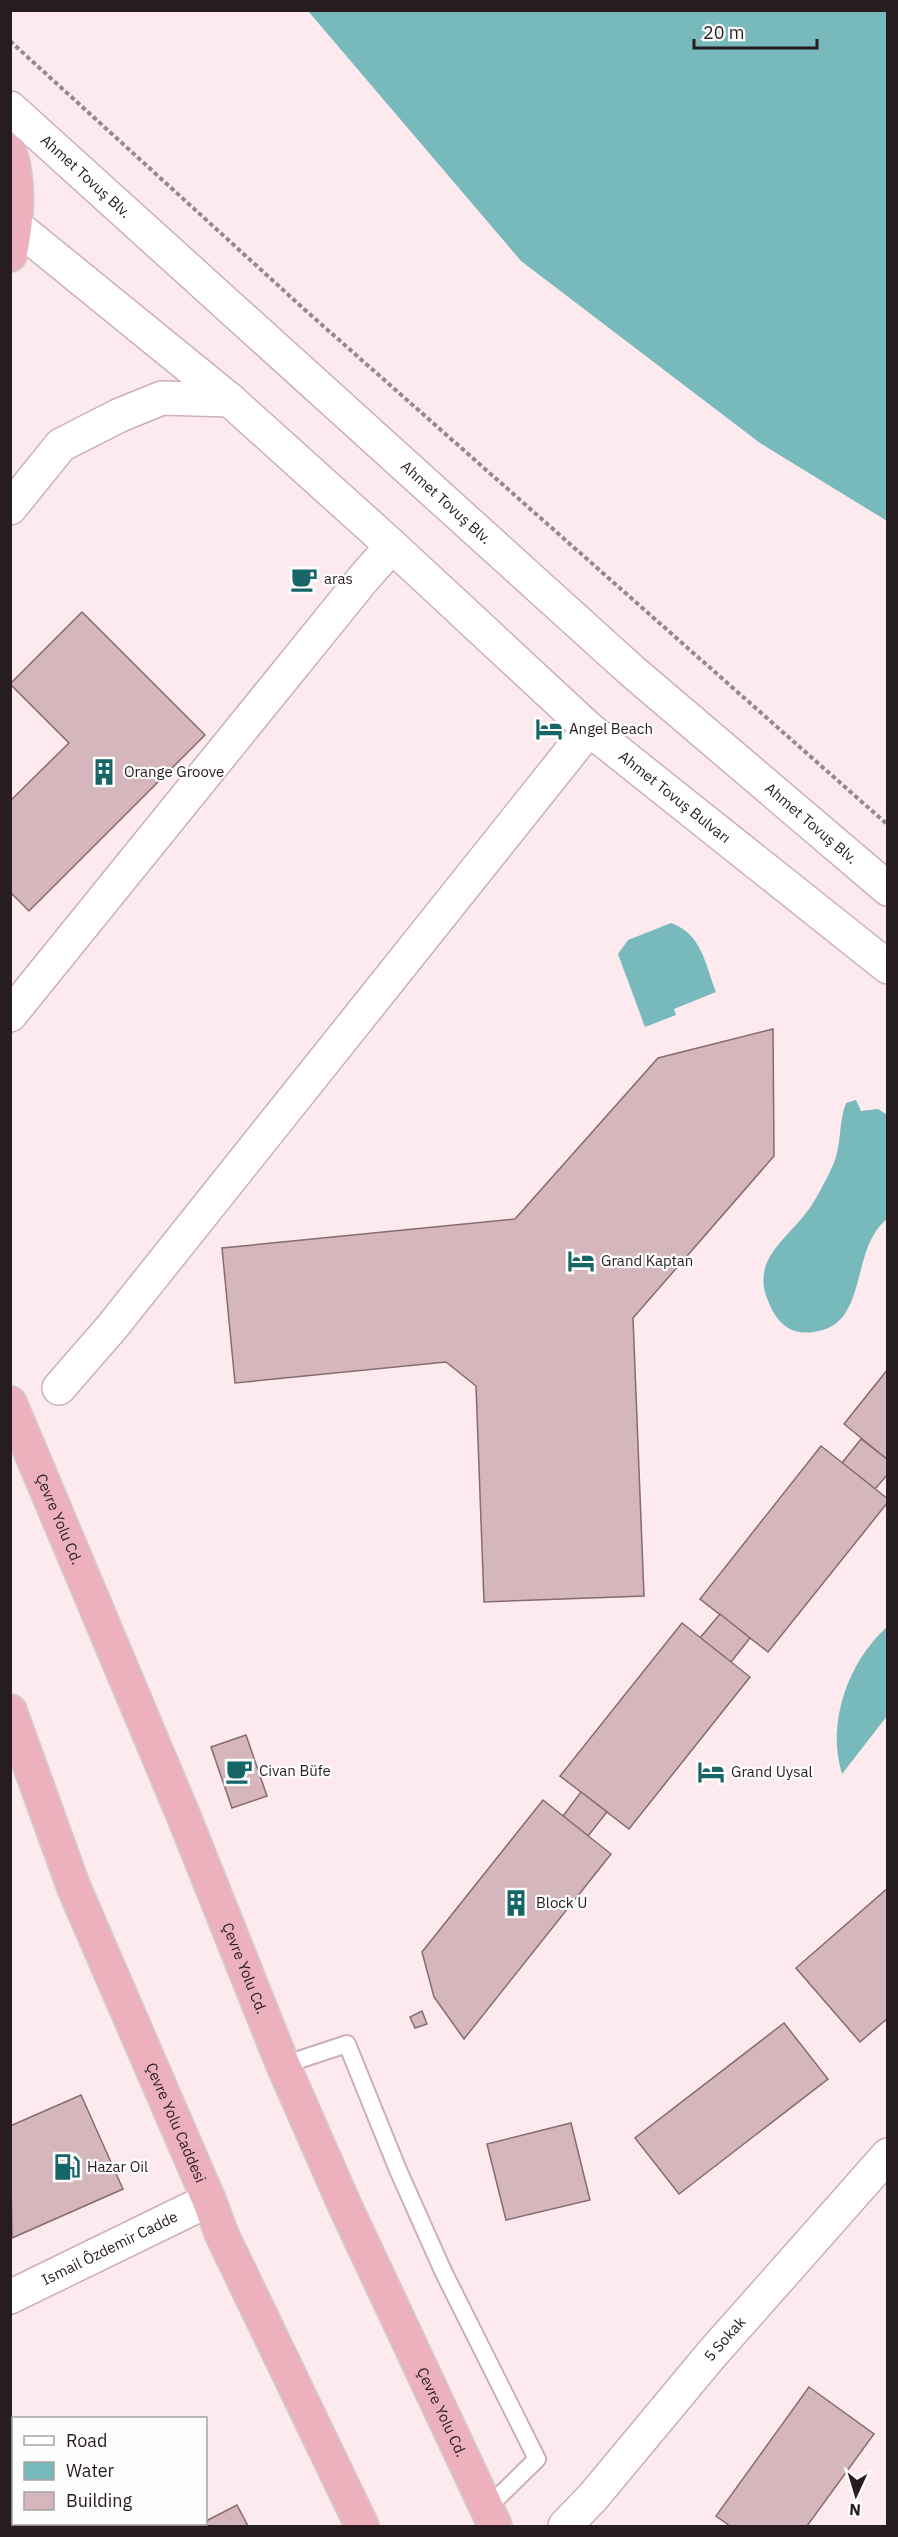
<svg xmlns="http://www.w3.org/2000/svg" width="898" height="2537" viewBox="0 0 898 2537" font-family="'IBM Plex Sans',sans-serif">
<rect width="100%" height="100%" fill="#fdeaee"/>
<g fill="#78b9bb">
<path d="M308,11H887V521L760,443L521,261Z"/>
<path d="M671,923C702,934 705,964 716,992L674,1009L676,1015L645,1027L618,954L628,940Z"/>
<path d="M856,1100L861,1111L878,1109L886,1114L887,1219C854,1245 865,1307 832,1326C821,1332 805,1335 792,1330C781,1325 773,1314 769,1303C749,1260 787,1240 809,1209C818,1196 826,1180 833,1165C842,1145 838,1124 846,1103Z"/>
<path d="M887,1627V1716L842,1774C826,1723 848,1662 887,1627Z"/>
</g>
<g fill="#d4b6bc" stroke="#866b70" stroke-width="1.5">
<path d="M82,612L205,735L29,911L10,892V801L69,743L10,684Z"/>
<path d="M773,1029L774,1156L633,1318L644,1596L484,1602L476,1386L446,1362L235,1383L222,1248L515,1219L658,1058Z"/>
<path d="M888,1369V1460L844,1424Z"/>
<path d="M861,1439L888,1460V1474L875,1489L842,1463Z"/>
<path d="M821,1446L888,1499V1502L768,1652L700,1599Z"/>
<path d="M720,1614L750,1638L731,1662L700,1638Z"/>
<path d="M682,1623L750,1677L629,1829L560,1776Z"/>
<path d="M246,1735L267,1796L232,1808L211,1747Z"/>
<path d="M581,1792L607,1812L588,1836L563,1816Z"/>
<path d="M543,1800L611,1854L464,2039L434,1997L422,1952Z"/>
<path d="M888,1888V2018L860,2042L796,1968Z"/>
<path d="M422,2011L427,2024L415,2028L410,2017Z"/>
<path d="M784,2023L828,2079L679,2194L635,2138Z"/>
<path d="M81,2095L123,2189L12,2238L10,2126Z"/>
<path d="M571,2123L590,2200L506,2220L487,2144Z"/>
<path d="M809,2387L874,2434L807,2526H730L716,2516Z"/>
<path d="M237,2505L248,2526H194L206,2524V2521Z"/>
</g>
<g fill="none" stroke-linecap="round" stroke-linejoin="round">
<defs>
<path id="lane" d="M283,2065L347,2044L398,2170L443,2271L537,2459L486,2509"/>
<g id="street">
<path id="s1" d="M10,108L632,671L888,889"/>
<path id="s2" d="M10,221L230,400L392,546L589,729L888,967"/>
<path d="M10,508L61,445L120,415L162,398L230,400"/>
<path d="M10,1015L363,579L392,546"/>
<path d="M59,1388L112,1327L589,729"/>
<path id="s3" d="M565,2526L593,2497L711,2355L888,2155"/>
</g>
<g id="secondary">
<path id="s4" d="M10,2297L209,2200"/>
</g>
<g id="highway">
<path d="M10,152C20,184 17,222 10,255"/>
<path id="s5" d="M10,1403L184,1817L283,2065L345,2206L495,2526"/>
<path id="s6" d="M10,1711L74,1888L209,2200L222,2235L362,2526"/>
</g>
</defs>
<use href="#lane" stroke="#cdafb5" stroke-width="20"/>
<use href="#street" stroke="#cdafb5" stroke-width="36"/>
<use href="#secondary" stroke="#cdafb5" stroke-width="36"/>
<use href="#highway" stroke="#cfcdce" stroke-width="36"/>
<path stroke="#97888b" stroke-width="4" stroke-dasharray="4.5 3" stroke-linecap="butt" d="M10,41L304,309L888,825"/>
<use href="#lane" stroke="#fff" stroke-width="16"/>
<use href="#street" stroke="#fff" stroke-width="33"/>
<use href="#secondary" stroke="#fff" stroke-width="33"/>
<use href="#highway" stroke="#edb1be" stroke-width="33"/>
</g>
<defs>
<symbol id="cafe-bare" viewBox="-9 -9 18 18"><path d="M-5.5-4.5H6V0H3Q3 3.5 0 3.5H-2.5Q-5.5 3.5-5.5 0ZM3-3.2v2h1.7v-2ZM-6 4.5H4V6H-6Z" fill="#166567" stroke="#fdfdfd" stroke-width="2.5" paint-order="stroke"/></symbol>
<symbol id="hotel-bare" viewBox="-9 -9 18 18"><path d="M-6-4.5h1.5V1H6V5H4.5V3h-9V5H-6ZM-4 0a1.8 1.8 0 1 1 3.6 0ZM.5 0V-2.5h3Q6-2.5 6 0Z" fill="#166567" stroke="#fdfdfd" stroke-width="2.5" paint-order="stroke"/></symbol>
<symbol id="building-bare" viewBox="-9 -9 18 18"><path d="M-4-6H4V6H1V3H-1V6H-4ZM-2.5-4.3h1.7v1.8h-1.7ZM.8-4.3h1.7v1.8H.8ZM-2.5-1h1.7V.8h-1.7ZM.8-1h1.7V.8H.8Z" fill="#166567" stroke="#fdfdfd" stroke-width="2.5" paint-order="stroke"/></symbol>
<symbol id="fuel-bare" viewBox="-9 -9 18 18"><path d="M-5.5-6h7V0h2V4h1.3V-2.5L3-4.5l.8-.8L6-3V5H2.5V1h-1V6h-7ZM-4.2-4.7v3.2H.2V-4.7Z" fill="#166567" stroke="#fdfdfd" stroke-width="2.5" paint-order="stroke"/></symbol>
</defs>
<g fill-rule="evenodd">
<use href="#cafe-bare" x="285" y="560" width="38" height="38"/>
<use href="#hotel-bare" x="530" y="710" width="38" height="38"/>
<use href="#building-bare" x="85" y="753" width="38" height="38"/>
<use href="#hotel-bare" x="562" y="1242" width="38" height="38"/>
<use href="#cafe-bare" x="220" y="1752" width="38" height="38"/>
<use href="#hotel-bare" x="692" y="1753" width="38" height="38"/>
<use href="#building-bare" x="497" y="1884" width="38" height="38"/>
<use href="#fuel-bare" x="48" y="2148" width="38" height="38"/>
</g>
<g text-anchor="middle" stroke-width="4.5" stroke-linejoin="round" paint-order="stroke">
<g font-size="15" fill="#271c1f" stroke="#fdfdfd">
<text dy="5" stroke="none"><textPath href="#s1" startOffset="102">Ahmet Tovuş Blv.</textPath></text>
<text dy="5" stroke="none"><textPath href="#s1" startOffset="588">Ahmet Tovuş Blv.</textPath></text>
<text dy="5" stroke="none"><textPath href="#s2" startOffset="880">Ahmet Tovuş Bulvarı</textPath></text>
<text dy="5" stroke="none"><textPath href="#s1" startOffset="1074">Ahmet Tovuş Blv.</textPath></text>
<text dy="5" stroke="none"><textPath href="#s5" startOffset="126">Çevre Yolu Cd.</textPath></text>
<text dy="5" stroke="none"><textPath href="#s5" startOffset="612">Çevre Yolu Cd.</textPath></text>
<text dy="5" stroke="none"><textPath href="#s6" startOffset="444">Çevre Yolu Caddesi</textPath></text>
<text dy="5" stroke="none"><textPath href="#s4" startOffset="111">Ismail Ôzdemir Cadde</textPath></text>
<text dy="5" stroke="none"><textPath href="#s3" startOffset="246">5 Sokak</textPath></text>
<text dy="5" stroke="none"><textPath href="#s5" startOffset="1098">Çevre Yolu Cd.</textPath></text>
</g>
<g font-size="15" fill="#271c1f" stroke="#fdfdfd" text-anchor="start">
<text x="324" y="584">aras</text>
<text x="569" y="734">Angel Beach</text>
<text x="124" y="777">Orange Groove</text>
<text x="601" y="1266">Grand Kaptan</text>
<text x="259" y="1776">Civan Büfe</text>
<text x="731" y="1777">Grand Uysal</text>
<text x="536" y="1908">Block U</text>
<text x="87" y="2172">Hazar Oil</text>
</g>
</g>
<rect width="898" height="2537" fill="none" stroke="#271c1f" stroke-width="24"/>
<rect x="12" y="2417" width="195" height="108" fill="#fdfdfd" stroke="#a7a3a4" stroke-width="1.5"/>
<rect x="24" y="2436" width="30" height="9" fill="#ffffff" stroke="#a7a3a4" stroke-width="1.5"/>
<text x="66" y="2447" font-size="18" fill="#271c1f">Road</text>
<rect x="24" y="2462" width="30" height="18" fill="#78b9bb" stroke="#a7a3a4" stroke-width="1.5"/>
<text x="66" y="2477" font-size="18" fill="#271c1f">Water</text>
<rect x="24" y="2492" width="30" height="18" fill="#d4b6bc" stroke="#a7a3a4" stroke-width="1.5"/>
<text x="66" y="2507" font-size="18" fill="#271c1f">Building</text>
<g transform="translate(856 2495) rotate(184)" stroke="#fdfdfd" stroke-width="4.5" paint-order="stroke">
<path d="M0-4.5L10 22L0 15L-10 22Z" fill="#271c1f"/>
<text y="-9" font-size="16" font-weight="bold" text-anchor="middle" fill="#271c1f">N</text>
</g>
<path d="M694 39v9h123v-9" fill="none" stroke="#271c1f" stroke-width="3"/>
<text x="703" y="39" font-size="18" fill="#271c1f" stroke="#fdfdfd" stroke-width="4.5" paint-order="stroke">20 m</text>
</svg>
